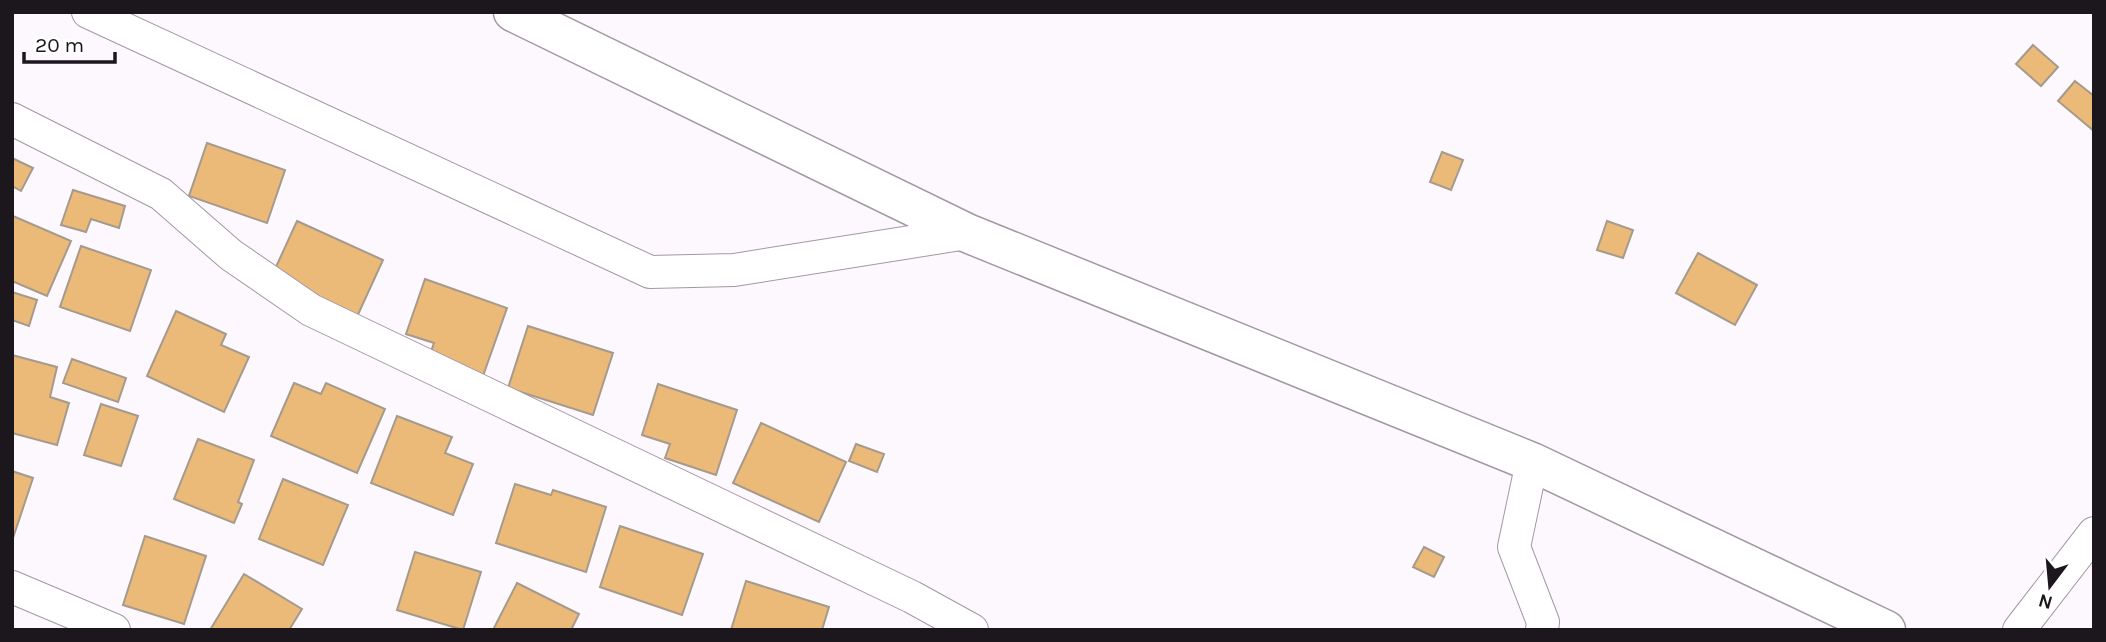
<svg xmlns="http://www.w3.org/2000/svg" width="2106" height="642" viewBox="0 0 2106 642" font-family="Karla,sans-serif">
<rect width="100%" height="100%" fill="#fdf8fd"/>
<g fill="#ebba78" stroke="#a59a8c" stroke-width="2">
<path d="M2033,45L2058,67L2041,86L2016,64Z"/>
<path d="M2075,81L2094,96V131L2058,101Z"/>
<path d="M207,143L285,170L267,223L189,196Z"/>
<path d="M1442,152L1463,160L1451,190L1430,182Z"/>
<path d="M12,158L33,168L21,191L12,186Z"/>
<path d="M73,190L125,206L119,228L91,219L86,232L61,225Z"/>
<path d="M13,216L71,241L47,296L12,281Z"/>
<path d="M297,221L383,260L356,319L270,280Z"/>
<path d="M1607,221L1633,230L1623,258L1597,250Z"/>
<path d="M81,246L151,270L130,331L60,307Z"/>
<path d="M1698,253L1757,285L1735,325L1676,293Z"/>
<path d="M425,279L507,308L483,376L429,357L434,343L406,334Z"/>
<path d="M12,292L37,300L29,326L12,320Z"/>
<path d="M176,311L226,334L221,345L249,357L224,412L147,376Z"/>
<path d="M528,326L613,353L593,415L508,388Z"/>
<path d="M12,355L57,367L50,397L69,403L57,445L12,433Z"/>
<path d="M72,359L126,378L118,402L63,383Z"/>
<path d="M294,383L321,394L326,383L385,409L357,473L271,436Z"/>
<path d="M658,384L737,410L716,475L665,458L670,444L642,435Z"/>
<path d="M101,404L138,416L121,466L84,455Z"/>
<path d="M397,416L452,437L445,453L473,464L453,515L371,483Z"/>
<path d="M761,423L846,462L819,522L733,483Z"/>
<path d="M198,439L254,460L238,502L242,504L234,523L174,499Z"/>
<path d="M856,444L884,454L877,472L849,461Z"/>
<path d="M12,471L33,478L12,541Z"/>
<path d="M283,479L348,505L323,565L259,539Z"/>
<path d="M515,484L551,495L553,490L606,507L586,572L496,543Z"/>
<path d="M620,526L703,554L682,615L600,587Z"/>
<path d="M145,536L206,556L184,624L123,605Z"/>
<path d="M1424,547L1444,557L1434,577L1413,567Z"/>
<path d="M415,552L481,572L463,630L397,610Z"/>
<path d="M244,574L302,609L289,630H210Z"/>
<path d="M746,581L829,607L822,630H731Z"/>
<path d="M517,583L579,614L571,630H493Z"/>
</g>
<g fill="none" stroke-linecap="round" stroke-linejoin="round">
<defs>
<g id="street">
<path d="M88,12L650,272L734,270L967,233"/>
<path d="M12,119L161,194L231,255L311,310L912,597L972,630"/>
<path d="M1532,462L1514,547L1543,622L1542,630"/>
<path d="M12,587L114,630"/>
<path d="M2019,630L2094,533"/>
</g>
<path id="secondary" d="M513,12L967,233L1532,462L1886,630"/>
</defs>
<use href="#street" stroke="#a497a4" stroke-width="34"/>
<use href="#secondary" stroke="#a497a4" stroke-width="41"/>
<use href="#street" stroke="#fff" stroke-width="32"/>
<use href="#secondary" stroke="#fff" stroke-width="38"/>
</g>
<rect width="2106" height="642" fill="none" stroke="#1c171c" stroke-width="28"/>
<g transform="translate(2050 586) rotate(196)" stroke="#ffffff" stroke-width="5" paint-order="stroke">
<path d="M0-5L12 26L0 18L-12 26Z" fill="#1c171c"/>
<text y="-10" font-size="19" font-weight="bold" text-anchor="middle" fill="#1c171c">N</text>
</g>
<path d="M24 52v10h91v-10" fill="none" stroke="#1c171c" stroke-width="3.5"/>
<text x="35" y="52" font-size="21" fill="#1c171c" stroke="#ffffff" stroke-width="5" paint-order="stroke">20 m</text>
</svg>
